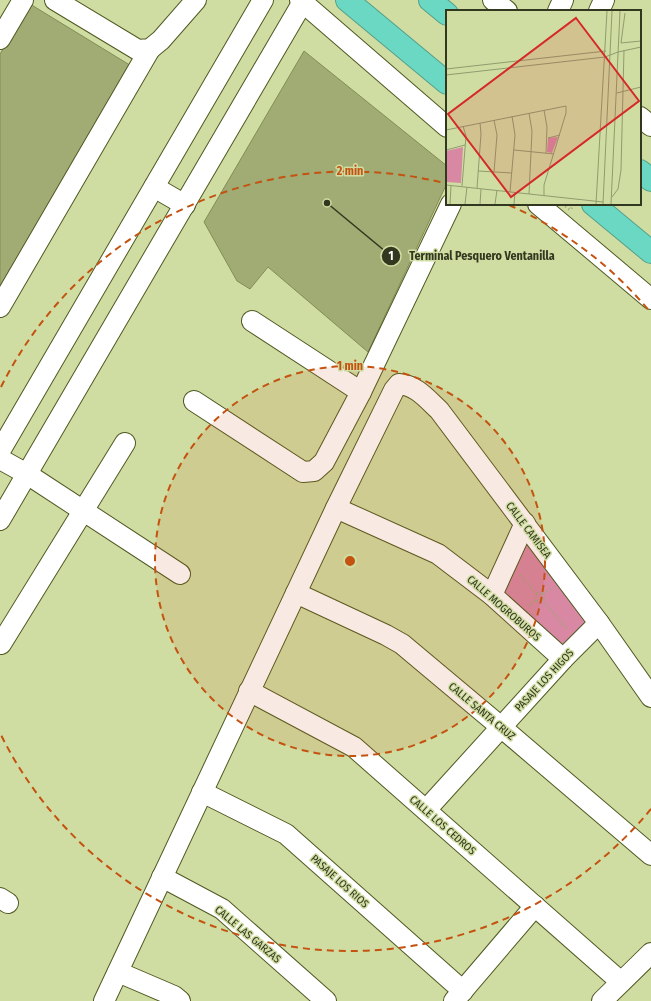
<svg xmlns="http://www.w3.org/2000/svg" width="651" height="1001" viewBox="0 0 651 1001" font-family="'Fira Sans Condensed',sans-serif">
<rect width="100%" height="100%" fill="#d0dda2"/>
<path fill="#d888a3" d="M525,539L584,619V626L560,646L495,590Z"/>
<g fill="#a0ac73" stroke="#828d55">
<path d="M30,4L133,67L0,292V54Z"/>
<path d="M304,51L447,166V183L368,352L268,267L250,289L237,281L204,222Z"/>
</g>
<g fill="none" stroke-linecap="round" stroke-linejoin="round">
<defs>
<g id="minor">
<path d="M55,0L138,50L150,49L161,40L196,0"/>
<path d="M300,0L447,127"/>
<path d="M493,0L507,11"/>
<path d="M558,11L563,0"/>
<path d="M599,11L604,0"/>
<path d="M0,39L23,0"/>
<path d="M640,117L651,126"/>
<path d="M154,187L185,205"/>
<path d="M538,204L651,299"/>
<path d="M0,307L150,49"/>
<path d="M252,321L361,392"/>
<path d="M194,401L303,472L314,471L324,462L361,392L451,204"/>
<path d="M0,451L263,0"/>
<path d="M0,459L27,474L180,574"/>
<path d="M336,508L438,554L492,595L563,659"/>
<path d="M0,520L304,0"/>
<path d="M296,593L386,635L402,644L501,727L651,855"/>
<path d="M492,595L525,523"/>
<path d="M1,644L125,443"/>
<path d="M249,691L354,747L621,982"/>
<path d="M202,792L286,834L463,991"/>
<path d="M426,810L563,659L599,623"/>
<path d="M162,877L222,909L326,1001"/>
<path d="M0,898L8,903"/>
<path d="M118,972L174,996L180,1001"/>
<path d="M104,1001L336,508L394,390L399,384C416,385 427,399 439,410L599,623L651,697"/>
<path d="M454,1001L535,906"/>
<path d="M602,1001L651,953"/>
</g>
<g id="highway">
<path d="M347,0L447,83"/>
<path d="M430,0L447,14"/>
<path d="M640,171L651,180"/>
<path d="M593,204L651,252"/>
</g>
</defs>
<use href="#minor" stroke="#505923" stroke-width="22"/>
<use href="#highway" stroke="#56a089" stroke-width="24"/>
<g stroke="#9da777" stroke-width="2.5" stroke-dasharray="1 3" stroke-linecap="butt">
<path d="M520,575L537,594"/>
<path d="M543,594L544,598L539,602L536,600L535,596L537,594L541,593L543,594L551,589"/>
<path d="M542,600L568,630"/>
<path d="M528,606L536,600"/>
</g>
<use href="#minor" stroke="#fff" stroke-width="20"/>
<use href="#highway" stroke="#6ad8c2" stroke-width="22"/>
<path stroke="#9da777" stroke-width="2.5" stroke-dasharray="1 3" stroke-linecap="butt" d="M562,204L570,210L575,204"/>
</g>
<circle cx="350" cy="561" r="195" fill="#c45210" fill-opacity=".12"/>
<g fill="none" stroke="#c45210" stroke-width="2" stroke-dasharray="7 5">
<circle cx="350" cy="561" r="195"/>
<path d="M651 809A390 390 0 0 1 1 735M1 387A390 390 0 0 1 444 183M509 205A390 390 0 0 1 651 313"/>
</g>
<g text-anchor="middle" stroke-width="3" stroke-linejoin="round" paint-order="stroke">
<g font-size="11" fill="#32371f" stroke="#d0dda2">
<text transform="translate(529 530) rotate(53)" y="4">CALLE CAMISEA</text>
<text transform="translate(504 608) rotate(41)" y="4">CALLE MOGROBUROS</text>
<text transform="translate(544 680) rotate(-47)" y="4">PASAJE LOS HIGOS</text>
<text transform="translate(482 711) rotate(40)" y="4">CALLE SANTA CRUZ</text>
<text transform="translate(443 825) rotate(41)" y="4">CALLE LOS CEDROS</text>
<text transform="translate(340 881) rotate(42)" y="4">PASAJE LOS RIOS</text>
<text transform="translate(248 934) rotate(40)" y="4">CALLE LAS GARZAS</text>
</g>
</g>
<g transform="translate(446 10)">
<rect width="195" height="195" fill="#d0dda2"/>
<path d="M112,127L106,143L101,142L102,128ZM17,137L15,173L0,172V141Z" fill="#d888a3"/>
<path fill="none" stroke="#919b6e" stroke-width="1" d="M175,33L179,3M175,33L195,31M172,42L195,37M0,59L160,41M0,65L159,47L172,42M171,83L195,77M98,100L101,117L100,143M83,103L86,121L83,184M0,120L120,96V103L98,175V186M102,128L114,125M0,140L19,135M68,140L108,144M32,161L66,163M48,162L51,125L48,110M0,175L157,192M16,176L20,126L17,116M31,178L35,124L34,113M64,182L69,125L66,106M166,187L172,179L175,160L178,40M4,194L5,176M19,194L21,177M34,194L35,179M49,194L51,180M68,194L69,182M150,194L161,1M157,194L166,1M165,194L174,1"/>
<path fill="#d62828" fill-opacity="0.15" stroke="#d62828" stroke-width="2" d="M130,8L193,91L65,187L2,104Z"/>
<rect width="195" height="195" fill="none" stroke="#32371f" stroke-width="2"/>
</g>
<circle cx="350" cy="561" r="6" fill="#c45210" stroke="#d0dda2" stroke-width="2"/>
<g font-size="12" text-anchor="middle" font-weight="bold" fill="#c45210" stroke="#d0dda2" stroke-width="3" stroke-linejoin="round" paint-order="stroke">
<text x="350" y="175">2 min</text>
<text x="350" y="370">1 min</text>
</g>
<path fill="none" stroke="#32371f" stroke-width="1.5" d="M327 203L391 256"/>
<g fill="#32371f" stroke="#d0dda2" stroke-width="1.5">
<circle cx="327" cy="203" r="4"/>
<circle cx="391" cy="256" r="10"/>
</g>
<g font-size="12" text-anchor="middle" font-weight="bold" fill="#fff">
<text x="391" y="260">1</text>
</g>
<g font-size="12" text-anchor="middle" font-weight="bold" fill="#32371f" stroke="#d0dda2" stroke-width="3" stroke-linejoin="round" paint-order="stroke">
<text x="482" y="260">Terminal Pesquero Ventanilla</text>
</g>
</svg>
